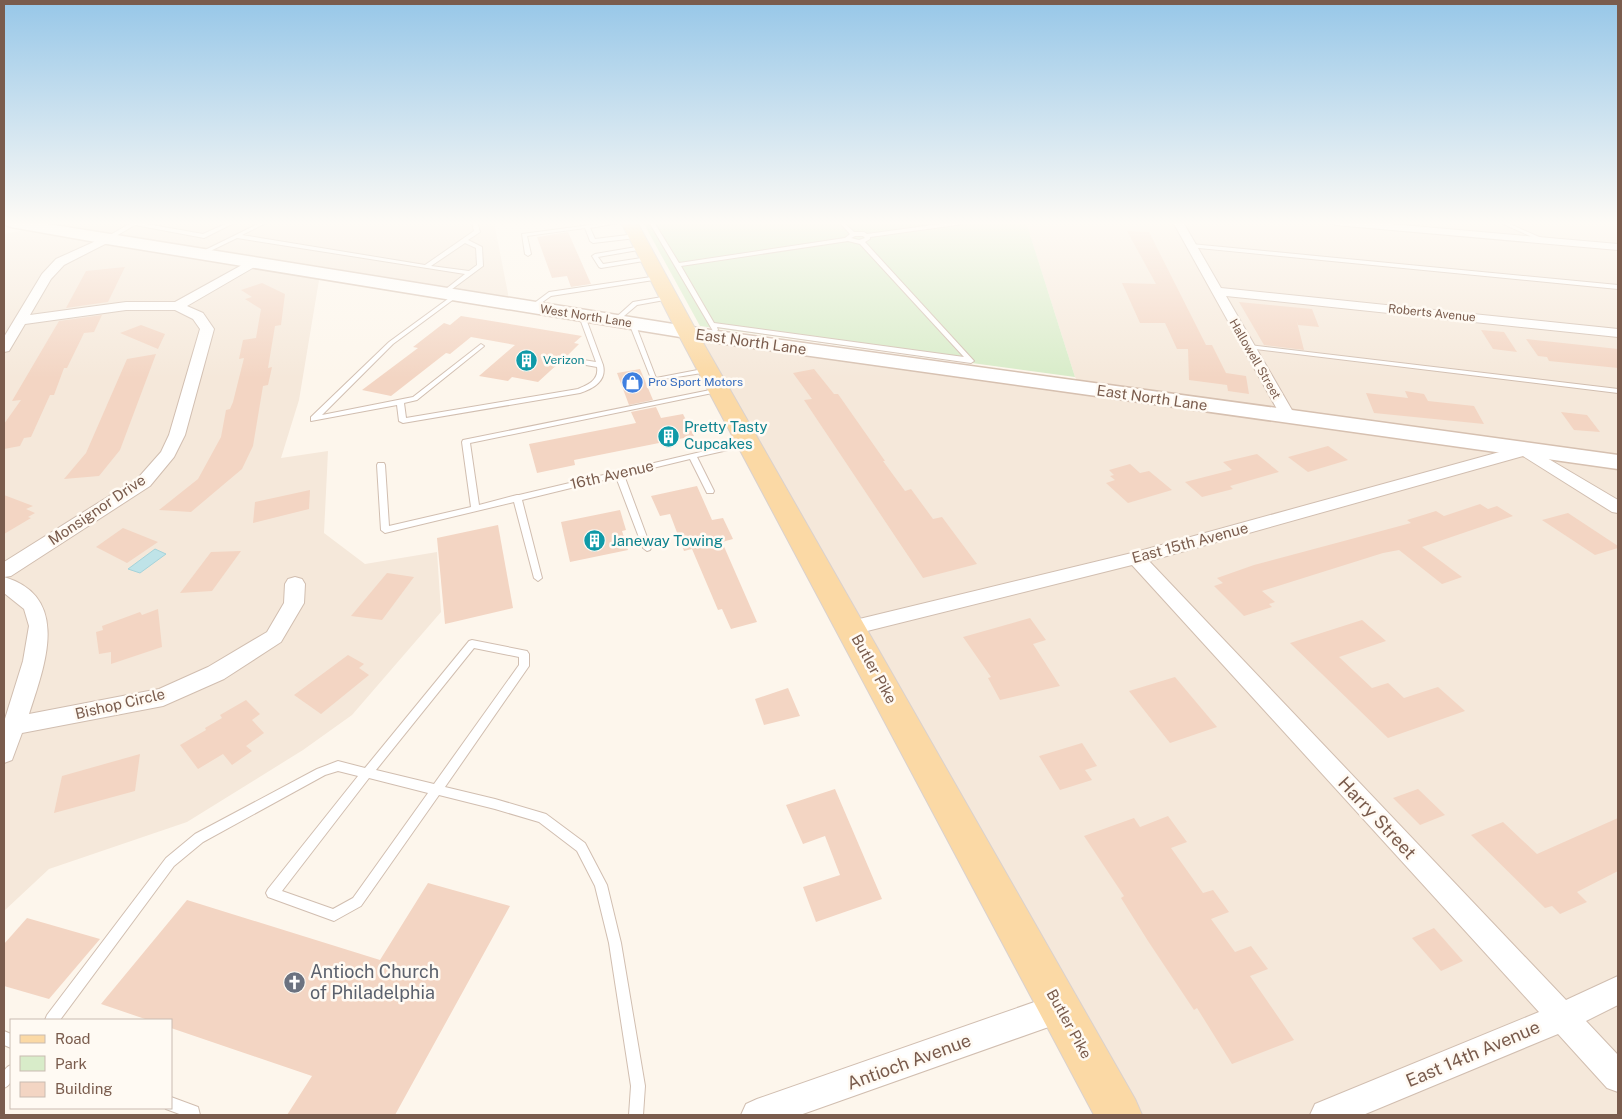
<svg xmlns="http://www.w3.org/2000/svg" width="1622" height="1119" viewBox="0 0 1622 1119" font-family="'Public Sans',sans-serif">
<rect width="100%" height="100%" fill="#fdf6ec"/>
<g fill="#f5e8da">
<path d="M11,222H494L510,304L320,274L299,400L281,458L328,451L324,533L365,564L437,552L441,612L352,715L303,750L187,822L49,869L4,911V234L39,227Z"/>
<path d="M1026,222H1618V1115H1119L687,332L1082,388L1075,377Z"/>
</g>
<path fill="#d8ecc9" d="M643,222H1026L1075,377L700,326Z"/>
<path fill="#bfe3e8" stroke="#a5d3da" d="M155,549L166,554L140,573L128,569Z"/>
<g fill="#f3d5c3">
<path d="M1127,231L1149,232L1206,345H1212L1226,373L1246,376L1249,394L1228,391L1227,385L1189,380L1188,349H1177L1165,323H1140L1122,283L1156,284Z"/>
<path d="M568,232L591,284L571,287L567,276L552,278L537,237Z"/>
<path d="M125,267L108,302L66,308L86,271Z"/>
<path d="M262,283L285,294L281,325L275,326L268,368L272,367L268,385L263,386L253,446L242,469L191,512L159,510L198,479L221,437L226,410L230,409L233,402L244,358L239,359L243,340L256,338L261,309L245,299L252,297L241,290Z"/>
<path d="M1239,302L1312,309L1319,327L1298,325L1296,318L1304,350L1264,345Z"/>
<path d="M102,315L94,332L84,333L67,368H64L54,395H50L31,437L24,438L20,446L4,449V424L21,400L12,401L59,321Z"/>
<path d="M461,316L582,336L574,343L579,344L567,356L560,357L561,361L538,382L512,377L508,381L479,376L515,345L471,337L450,354L446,353L391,396L362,390L418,348L413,347L444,323L450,325Z"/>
<path d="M141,325L165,334L158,349L120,333Z"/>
<path d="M1481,330L1504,332L1517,352L1493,349Z"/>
<path d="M1526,339L1618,349V368L1549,361L1547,357L1538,356Z"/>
<path d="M156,354L120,450L99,476L64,479L86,453L127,359Z"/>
<path d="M640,369L653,400L629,405L617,373Z"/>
<path d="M814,369L834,394H838L885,461H883L905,491L911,489L933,519L942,517L977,564L923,578L804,400L812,399L793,373Z"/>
<path d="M1405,391L1424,394L1428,401L1474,406L1484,424L1374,413L1366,393L1408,398Z"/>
<path d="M656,407L661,418L683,414L694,436L574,460L575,465L537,473L529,444L636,423L631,412Z"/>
<path d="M1561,412L1587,415L1600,432L1574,430Z"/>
<path d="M1328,446L1348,460L1308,472L1288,457Z"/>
<path d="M1257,454L1279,472L1230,486L1233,489L1202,497L1185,482L1232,470L1223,462Z"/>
<path d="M1130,464L1140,473L1149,471L1172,490L1128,503L1106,483L1115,480L1110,476L1114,475L1109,470Z"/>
<path d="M697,486L712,520L723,518L733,539L722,542L757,622L731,629L722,609L718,610L692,549L684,551L670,514L660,516L651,496Z"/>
<path d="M310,490L309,509L253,523L255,502Z"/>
<path d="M4,495L33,506L26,509L35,513L28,517L31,518L4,534Z"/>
<path d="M1480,504L1488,509L1497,506L1513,516L1422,547L1462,577L1442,584L1399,550L1383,553L1262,591L1275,602L1269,604L1272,607L1244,616L1214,586L1223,583L1217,578L1254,565L1411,523L1407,520L1436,511L1444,516Z"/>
<path d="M620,510L626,530L622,531L628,550L570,562L561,522Z"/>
<path d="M1568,513L1618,546V548L1595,555L1542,520Z"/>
<path d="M498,525L513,608L445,624L437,538Z"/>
<path d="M123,528L158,542L127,563L96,547Z"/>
<path d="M241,551L212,591L180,593L211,552Z"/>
<path d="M387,573L414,577L382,620L351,616Z"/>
<path d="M158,609L162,647L111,664V652L99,654L96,632L103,630L102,626L140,612L142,615Z"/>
<path d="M1030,618L1046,640L1033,644L1060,686L1000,700L988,678L991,677L963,637Z"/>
<path d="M1362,620L1386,641L1339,657L1372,688L1388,683L1404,698L1438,687L1465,711L1388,738L1290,643Z"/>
<path d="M348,655L364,664L359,668L369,675L321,714L294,695Z"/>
<path d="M1175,677L1217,727L1170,743L1129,691Z"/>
<path d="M788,688L800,716L764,725L755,699Z"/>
<path d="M246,700L260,714L252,720L264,733L246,746L252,751L232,765L223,754L198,769L180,745L206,730L205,728L222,718L220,715Z"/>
<path d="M1082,743L1097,766L1085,770L1092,780L1060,790L1039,756Z"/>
<path d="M140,754L135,791L54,813L62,776Z"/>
<path d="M835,789L882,899L816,922L803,887L840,875L825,836L803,844L786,805Z"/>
<path d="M1418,789L1445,815L1420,825L1393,798Z"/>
<path d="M1168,816L1187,842L1171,848L1203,893L1213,890L1229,912L1211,919L1235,952L1251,946L1268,969L1250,976L1294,1040L1232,1064L1197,1008L1194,1010L1148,941L1121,898L1124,896L1084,836L1134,818L1140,827Z"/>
<path d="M1618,818V871L1577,892L1587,902L1560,914L1552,906L1545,908L1471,835L1503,822L1537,854Z"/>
<path d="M428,883L510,906L395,1115H287L312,1076L171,1028V1020H148L101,1004L187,900L380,960Z"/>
<path d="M27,918L100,939L49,999L4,986V944Z"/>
<path d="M1434,928L1463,961L1441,971L1412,938Z"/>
</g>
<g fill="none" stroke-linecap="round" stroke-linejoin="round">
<defs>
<g id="lane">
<path d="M125,222H135L203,234L230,222H236L204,238L135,225L109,240H105V238L129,224L125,223Z"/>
<path d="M262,222H268L242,235L425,265L474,231L472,222H477L480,232L468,240L482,247L483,266L444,295L441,293L442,292L465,274L237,238L202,255L197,254ZM465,243L476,248L477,265L469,271L431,266Z"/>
<path d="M613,222H624L590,228L595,239L636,234L639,236L636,238L593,243L590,241L585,228L527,236L531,254L528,256L525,254L522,234Z"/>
<path d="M649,222H654L679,263L845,238L850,234L839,222H843L854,232H864L867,234L955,222H965L963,224L870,237V239L865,242L974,361L971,363L717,327L718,330L717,331H713ZM855,236H863L865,238L859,240L851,238ZM848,241L860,244L964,357L714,323L681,266Z"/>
<path d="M1499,222H1505L1546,240L1541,241Z"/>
<path d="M1191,244L1618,285V289L1189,247L1188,246Z"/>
<path d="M642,246L644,247V249L598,257L603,264L648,257L650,258V260L601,268L599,267L592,256L595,254Z"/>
<path d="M658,276L660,277V279L551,296L534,308L529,307L549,292Z"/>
<path d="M456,293L458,294V296L393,344L322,415L413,397L481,344L484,346L483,347L417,400L404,403L406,418L578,389C589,384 599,380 597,367L564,361L561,359L564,357L596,362L579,316L582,314L585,316L603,365C607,381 593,389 580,393L403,423L399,421L397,405L311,421V417L389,342Z"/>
<path d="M668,296L670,297V299L637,305L617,322L612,321L633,302Z"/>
<path d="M632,321L635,323L656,378L708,368L711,370L708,372L652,381L629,323Z"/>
<path d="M1249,345L1618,389V393L1247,348L1246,347Z"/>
<path d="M720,388L722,389V391L470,443L479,505L517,495H519L747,441H750L751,443L750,445L697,457L714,491L713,493H707L690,459L624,475L651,548L650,550L647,551L643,548L616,477L522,500L542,578L538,581L534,578L514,502L385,533L381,530L377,465L378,463H384L385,465L389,526L471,507L462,442L463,440Z"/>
<path d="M472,640L527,651L529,654V666L445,787L495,799L546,814L585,843L607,885L621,943L645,1086L643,1115H629L631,1086L609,943L595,886L577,851L539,822L495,809L439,795L361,906L334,921L268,897L266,893L268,889L358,776L338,771L325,775L203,842L174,866L60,1020H45L47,1015L166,858L195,834L317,769L338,761L365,768L469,641ZM474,648L519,657V665L434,784L376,770ZM369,778L428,793L353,898L333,909L282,891Z"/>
<path d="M4,1031L11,1034V1048L4,1045Z"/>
<path d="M11,1065C12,1074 14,1084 4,1088C3,1079 1,1069 11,1065Z"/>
<path d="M171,1097L198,1107L200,1115H182L166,1109L165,1108H171Z"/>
</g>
<g id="street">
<path d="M1173,222H1183L1221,288L1618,329V337L1226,296L1296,417L1293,420H1283Z"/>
<path d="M1330,222H1368L1618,244V250L1335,225Z"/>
<path d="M107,236L113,239L111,241L64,265L51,279L30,315L126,302H175L251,260H259L261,263L187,306L203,313L214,329L185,435L174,457L150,486L11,576L4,577C72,597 44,667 29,714L159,689L208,667L267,632L284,603L285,584L288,579L295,577L302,579L305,584L304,603L281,642L224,679L163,706L22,733L12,760L4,763V722L23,661L29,626L24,609L4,593V562L138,478L161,452L169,435L200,329L193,319L175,310H126L25,324L9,351L4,352V337L42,274L56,259Z"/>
<path d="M1525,445L1618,500V513L1612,512L1523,456L1149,561L1566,1000L1618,976V1005L1586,1021L1618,1055V1092L1607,1088L1558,1034L1363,1115H1310L1315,1104L1539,1012L1132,565L851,635L844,633L841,628L844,623L851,621L1136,552Z"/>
<path d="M1060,993L1070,998L1075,1008L1070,1018L1060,1023L800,1115H741L746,1104L757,1099Z"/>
</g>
<path id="secondary" d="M4,222H35L717,331L1618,455V469L717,343L107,244L11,227L6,225Z"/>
<path id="primary" d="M621,222H637L697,332L1135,1099L1142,1115H1094L677,332Z"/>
</defs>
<use href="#lane" stroke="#d1beb0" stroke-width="2"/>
<use href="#street" stroke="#d1beb0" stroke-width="2"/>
<use href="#secondary" stroke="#d6c0b0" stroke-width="3"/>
<use href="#primary" stroke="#dad1cd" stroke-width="2"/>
<use href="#lane" fill="#fff" fill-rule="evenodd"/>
<use href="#street" fill="#fff" fill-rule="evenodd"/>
<use href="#secondary" fill="#fff" fill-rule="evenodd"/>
<use href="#primary" fill="#fbd9a5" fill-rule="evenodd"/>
</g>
<linearGradient id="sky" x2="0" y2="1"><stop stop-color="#97c7e8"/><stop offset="0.59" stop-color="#fefbf6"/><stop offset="1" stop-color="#fefbf6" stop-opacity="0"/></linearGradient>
<rect width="1622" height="378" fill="url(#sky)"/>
<defs>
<symbol id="building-disc" viewBox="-11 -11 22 22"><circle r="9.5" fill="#0f9aa8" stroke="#fffaf3"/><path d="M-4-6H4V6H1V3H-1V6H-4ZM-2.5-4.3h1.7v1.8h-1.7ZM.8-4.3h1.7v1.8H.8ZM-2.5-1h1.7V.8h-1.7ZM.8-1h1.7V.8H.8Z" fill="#fff"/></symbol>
<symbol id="shop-disc" viewBox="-11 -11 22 22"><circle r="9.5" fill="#3f7fe0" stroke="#fffaf3"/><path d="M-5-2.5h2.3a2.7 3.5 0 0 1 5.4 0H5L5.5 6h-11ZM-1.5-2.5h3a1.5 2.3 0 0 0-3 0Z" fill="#fff"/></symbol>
<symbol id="church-disc" viewBox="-11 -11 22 22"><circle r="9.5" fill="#6b7280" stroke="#fffaf3"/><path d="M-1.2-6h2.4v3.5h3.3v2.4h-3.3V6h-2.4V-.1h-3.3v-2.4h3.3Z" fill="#fff"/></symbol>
</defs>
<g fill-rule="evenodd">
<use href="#building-disc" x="514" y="348" width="25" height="25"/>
<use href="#shop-disc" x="620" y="370" width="25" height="25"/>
<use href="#building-disc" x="656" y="424" width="25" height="25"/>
<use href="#building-disc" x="582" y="528" width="25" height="25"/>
<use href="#church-disc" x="282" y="970" width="25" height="25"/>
</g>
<g text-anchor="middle" stroke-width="5" stroke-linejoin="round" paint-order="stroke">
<g font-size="12" fill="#7a5c4d" stroke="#fffaf3">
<text transform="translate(1432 313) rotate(6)" y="4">Roberts Avenue</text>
<text transform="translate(586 316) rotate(9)" y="4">West North Lane</text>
<text transform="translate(1255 359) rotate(60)" y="4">Hallowell Street</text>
</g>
<g font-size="12" fill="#0d838f" stroke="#fffaf3" text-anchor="start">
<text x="543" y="364">Verizon</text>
</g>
<g font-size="12" fill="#366cbe" stroke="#fffaf3" text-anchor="start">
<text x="648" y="386">Pro Sport Motors</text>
</g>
<g font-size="15" fill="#7a5c4d" stroke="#fffaf3">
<text transform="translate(751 342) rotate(8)" y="5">East North Lane</text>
<text transform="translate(1152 398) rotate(8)" y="5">East North Lane</text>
<text transform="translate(612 475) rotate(-13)" y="5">16th Avenue</text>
<text transform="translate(97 510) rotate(-34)" y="5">Monsignor Drive</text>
<text transform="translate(1190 543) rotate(-15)" y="5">East 15th Avenue</text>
<text transform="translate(874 669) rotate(61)" y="5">Butler Pike</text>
<text transform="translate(120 704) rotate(-13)" y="5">Bishop Circle</text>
<text transform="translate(1069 1024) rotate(61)" y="5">Butler Pike</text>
</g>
<g font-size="15" fill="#0d838f" stroke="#fffaf3" text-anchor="start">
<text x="684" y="432">Pretty Tasty<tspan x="684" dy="17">Cupcakes</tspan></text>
<text x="611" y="546">Janeway Towing</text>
</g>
<g font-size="18" fill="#7a5c4d" stroke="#fffaf3">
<text transform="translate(1377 818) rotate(47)" y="6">Harry Street</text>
<text transform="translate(1473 1054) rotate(-23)" y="6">East 14th Avenue</text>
<text transform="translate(909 1062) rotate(-20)" y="6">Antioch Avenue</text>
</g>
<g font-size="18" fill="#5b616d" stroke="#fffaf3" text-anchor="start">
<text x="310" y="978">Antioch Church<tspan x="310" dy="21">of Philadelphia</tspan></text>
</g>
</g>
<rect width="1622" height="1119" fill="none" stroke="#7a5c4d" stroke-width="10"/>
<rect x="10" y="1019" width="162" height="90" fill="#fffaf3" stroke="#cabbb1"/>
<rect x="20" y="1035" width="25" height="8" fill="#fbd9a5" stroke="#cabbb1"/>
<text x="55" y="1044" font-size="15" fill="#7a5c4d">Road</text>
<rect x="20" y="1056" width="25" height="15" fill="#d8ecc9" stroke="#cabbb1"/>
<text x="55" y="1069" font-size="15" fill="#7a5c4d">Park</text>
<rect x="20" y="1082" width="25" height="15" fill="#f3d5c3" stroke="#cabbb1"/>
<text x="55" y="1094" font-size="15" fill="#7a5c4d">Building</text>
</svg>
